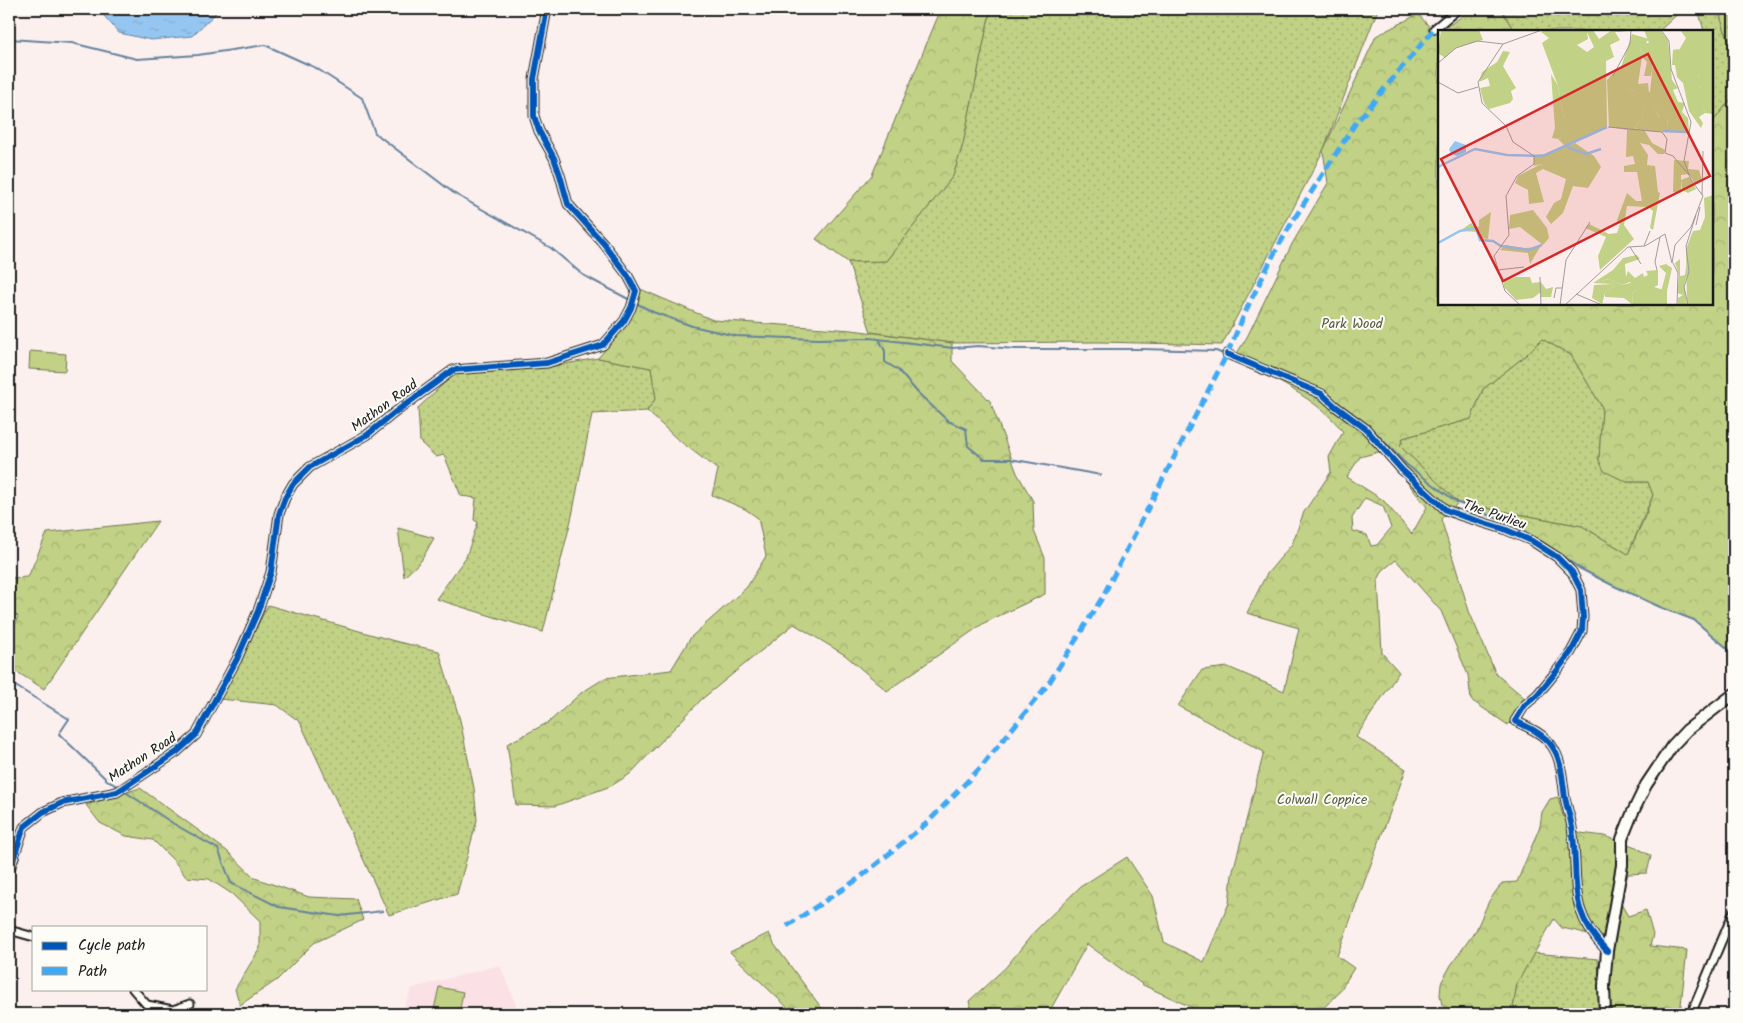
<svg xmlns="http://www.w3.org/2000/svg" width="1743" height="1023" viewBox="0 0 1743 1023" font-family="Kalam,sans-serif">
<defs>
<pattern id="grass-dots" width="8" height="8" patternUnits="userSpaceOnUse" patternTransform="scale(1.25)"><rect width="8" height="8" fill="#c1d185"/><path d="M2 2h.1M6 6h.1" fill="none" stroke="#a5b372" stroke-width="1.8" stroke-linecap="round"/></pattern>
<pattern id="forest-crowns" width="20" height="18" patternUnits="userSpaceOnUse" patternTransform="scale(1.25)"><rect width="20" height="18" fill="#c1d185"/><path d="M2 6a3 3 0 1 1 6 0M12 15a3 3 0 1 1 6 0" fill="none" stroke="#a5b372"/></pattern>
<pattern id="water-ripples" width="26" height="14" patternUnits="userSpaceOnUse" patternTransform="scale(1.25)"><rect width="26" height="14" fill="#95c6f1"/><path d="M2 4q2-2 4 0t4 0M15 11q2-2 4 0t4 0" fill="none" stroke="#80aace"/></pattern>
</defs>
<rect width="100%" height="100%" fill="#fcf0ef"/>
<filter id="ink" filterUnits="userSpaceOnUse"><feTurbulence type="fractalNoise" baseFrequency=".02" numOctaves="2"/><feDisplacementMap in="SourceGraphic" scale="10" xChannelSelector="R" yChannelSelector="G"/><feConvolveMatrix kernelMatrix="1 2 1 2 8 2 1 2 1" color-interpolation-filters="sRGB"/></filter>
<g filter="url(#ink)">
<path fill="#fbe1e6" d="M500,965L518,1009L544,1014H401L412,988Z"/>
<g fill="url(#grass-dots)" stroke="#6e7650">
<path d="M992,9H1378L1323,151L1222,345L1099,342L952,343L871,332L848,262L886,261L953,176L963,144L988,21Z"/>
<path d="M1508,9H1683L1659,31H1514L1503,12Z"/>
<path d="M1698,9H1718L1725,31L1734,49V95L1712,123V31H1704Z"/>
<path d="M1542,339L1571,355L1602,407L1599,460L1627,482H1648L1653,495L1628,554L1582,526L1458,503L1400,446L1403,438L1471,419L1483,389L1525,356Z"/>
<path d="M598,358L651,368L656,398L647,411L592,414L572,516L543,632L436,599L466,557L478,522L474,520L476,498L461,496L444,455L436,457L420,442L418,408L456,372L554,366Z"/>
<path d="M268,605L398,642L439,651L460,720L474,788L477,820L457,894L389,915L300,722L277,705L220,699Z"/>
<path d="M1534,953L1598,959L1601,1014H1512L1517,983Z"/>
</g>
<g fill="url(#forest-crowns)" stroke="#6e7650" fill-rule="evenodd">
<path d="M941,9H992L988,21L963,144L953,176L886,261L848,262L816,239L872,175Z"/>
<path d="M1472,9H1501L1514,31H1441Z"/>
<path d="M1718,9H1734V49L1725,31Z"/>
<path d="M1418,14L1436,34L1439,32V304H1712V123L1734,95V654L1694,620L1660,607L1612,585L1579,568L1547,545L1516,526L1458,503L1441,519L1469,611L1496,674L1526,699L1508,725L1471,700L1468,675L1441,611L1396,560L1383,570L1378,580L1382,653L1399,672L1356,737L1406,769L1337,956L1354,968L1338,994L1317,1014H1206L1143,985L1087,944L1048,1014H972L969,1001L1006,967L1035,931L1080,887L1127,857L1153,896L1164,942L1204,962L1229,903L1232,875L1264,752L1178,706L1202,670L1228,667L1284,691L1299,628L1247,613L1266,575L1292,544L1304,512L1331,472L1329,457L1343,432C1321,400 1268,376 1234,358L1247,337L1292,244L1328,183L1323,151L1376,36ZM1542,339L1571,355L1602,407L1599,460L1604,471L1627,482H1648L1653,495L1643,521L1628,554L1582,526L1459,503L1400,446L1403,438L1471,419L1483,389L1525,356ZM1382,451L1427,507L1412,534L1383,500L1347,477L1360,457ZM1365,498L1383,506L1391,528L1377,545L1371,546L1367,535L1353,531L1352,518Z"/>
<path d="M638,288L713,320L852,330L952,343V361L990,401L1017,473L1033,501L1034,531L1045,558V594L984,623L887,691L845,655L794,624L702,699L630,774L611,786L555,806L516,805L507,744L549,722L581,693L605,678L671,670L691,637L747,587L766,556L758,518L745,509L712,495L718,470L676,438L647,411L656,398L651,368L598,358C616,336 638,318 638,288Z"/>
<path d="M158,521L44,689L9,667V638L18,616L9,613V578L28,577L47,533Z"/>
<path d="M398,528L434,538L421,561L404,577Z"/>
<path d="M140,788L227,851L255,878L309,897L356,899L363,920L314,943L277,980L240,1005L235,989L260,948V921L232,894L209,879L186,877L175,862L153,840L126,836L100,823L86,805Z"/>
<path d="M1558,797L1563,816L1580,833L1605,836L1636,847L1651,856L1647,873L1628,874L1620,902L1628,916L1646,910L1653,935L1650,946L1687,950L1680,1014H1611L1604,943L1581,932L1562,928L1554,919L1517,983L1512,1014H1451L1442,1005L1440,995L1441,983L1451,965L1476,930L1489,901L1502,883L1517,882L1540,826L1542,812L1550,799Z"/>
<path d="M769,933L774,944L826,1014H794L730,952Z"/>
</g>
<g fill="#c1d185" stroke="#6e7650">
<path d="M30,351L66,354L65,371L29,369Z"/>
<path d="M439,987L463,992L459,1014H433Z"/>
</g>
<path fill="url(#water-ripples)" stroke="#65829c" d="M98,9H220L192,36L151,40L119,33Z"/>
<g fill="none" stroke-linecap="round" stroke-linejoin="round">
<g stroke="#65829c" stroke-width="2">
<path d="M9,39L72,43L137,59L198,55L265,45L316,68L362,98L375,133L455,194L551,248L583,275L632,301"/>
<path d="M636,303L653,312L692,326L736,336L818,339L870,338L953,348L978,346L1015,349H1142L1216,351L1226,355"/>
<path d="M880,341L885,351V362L898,370L918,393L948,421L966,429L968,446L984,459H1010L1101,475"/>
<path d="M1301,389L1327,403"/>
<path d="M1360,421L1369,426L1407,465L1458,503L1516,526L1547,545L1579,568L1612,585L1660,607L1694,620L1734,654"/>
<path d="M9,682L69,719L59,734L107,780L120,788"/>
<path d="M124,791L174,824L218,849L231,883L279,907L339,916L383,911"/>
</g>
<defs>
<g id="street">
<path d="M1434,29L1458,9"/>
<path d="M1227,354L1322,394L1335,406L1366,429L1402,470L1446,510L1462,516L1504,529L1532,541L1557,557L1572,572L1581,590L1583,617L1582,631L1571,652L1556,672L1537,695L1525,705L1515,721C1528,727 1544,734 1552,746C1561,759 1562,775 1564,790C1565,805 1572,819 1573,835C1579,885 1567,910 1607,951"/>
<path d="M9,872L24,827L43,812L62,803L117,792L177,752L196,735L237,659L258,611L271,572L279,514L285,498L293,484L310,467L367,435L394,413L453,370L547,363L603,345L624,321L631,308L636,291L628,276L604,244L568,204L560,175L554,158L539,131L534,116V79L547,9"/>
<path d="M9,930L34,937"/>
<path d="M133,989L147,1005L173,1010L190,1004"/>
<path d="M1691,1014L1734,911"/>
</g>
<path id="secondary" d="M1605,1014L1604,986L1607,951L1622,865V839L1632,814L1646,785L1672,746L1687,730L1734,694"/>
</defs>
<use href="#street" stroke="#1c1c1c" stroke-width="11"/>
<use href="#secondary" stroke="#1c1c1c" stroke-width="14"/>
<use href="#street" stroke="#fdfcf7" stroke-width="7"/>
<use href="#secondary" stroke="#fdfcf7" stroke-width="10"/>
<path stroke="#3fa9f5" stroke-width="5" stroke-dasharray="10 5" stroke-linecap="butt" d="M787,926L858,879L927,823L983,765L1049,683L1102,598L1227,354L1249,304L1274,254L1294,219L1355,124L1434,29"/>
<defs>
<g id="cycleway">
<path d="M1227,354L1322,394L1335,406L1366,429L1402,470L1446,510L1462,516L1504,529L1532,541L1557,557L1572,572L1581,590L1583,617L1582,631L1571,652L1556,672L1537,695L1525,705L1515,721C1528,727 1544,734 1552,746C1561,759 1562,775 1564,790C1565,805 1572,819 1573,835C1579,885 1567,910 1607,951"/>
<path d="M9,872L24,827L43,812L62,803L117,792L177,752L196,735L237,659L258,611L271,572L279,514L285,498L293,484L310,467L367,435L394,413L453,370L547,363L603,345L624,321L631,308L636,291L628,276L604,244L568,204L560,175L554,158L539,131L534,116V79L547,9"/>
</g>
</defs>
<use href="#cycleway" stroke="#fdfcf7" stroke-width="9"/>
<use href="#cycleway" stroke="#0057b8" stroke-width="6"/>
</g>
</g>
<g text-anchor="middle" stroke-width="4" stroke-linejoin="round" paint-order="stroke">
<g font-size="14" fill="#565b41" stroke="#fdfcf7">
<text x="1352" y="328">Park Wood</text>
<text x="1322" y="804">Colwall Coppice</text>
</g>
<g font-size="14" fill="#1c1c1c" stroke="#fdfcf7">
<text transform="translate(384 405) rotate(-36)" y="5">Mathon Road</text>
<text transform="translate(1495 514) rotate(19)" y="5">The Purlieu</text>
<text transform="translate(142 757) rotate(-33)" y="5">Mathon Road</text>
</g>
</g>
<g transform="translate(1438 30)">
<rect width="275" height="275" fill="#fcf0ef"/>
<path d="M107,0H155L161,9L174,0L189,2H177L182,10L172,15L176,27L168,31L169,97L127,116L120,109L124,107L126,88L120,56L104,13L111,8L103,2ZM149,2L156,17L149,22L139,15L150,9ZM242,0H275V84L267,83L259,59L263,57L261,46L251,42L241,20L248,8ZM194,4L211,9L202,20L215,32L213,46H206L209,32L204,27L200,54L210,53L211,63L191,60L182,40ZM65,21L72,22L65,36L78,58L73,61L75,69L72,73L51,79L46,73L42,58L52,56L50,48L41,52L44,42L59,32ZM207,76L218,81L221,87L229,88L230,97L207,101L196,98L203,90ZM103,134L105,139L98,143L106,172L91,174L90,160L77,153L80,146ZM251,147L258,159L250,163L244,160L243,150ZM275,165V275H249L248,219L255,201L262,200L267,187L266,168ZM95,180L109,198L111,208L105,215L82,197L71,199L72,185ZM199,225L202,229L187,234L188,247L190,241L197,248L205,243L206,247L210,245L208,241L220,240V255L216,257L229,261V274L238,275H195L194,264L198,260L192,252L184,255L171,249L155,253L175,240L185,228ZM175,254L176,256L167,263L164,274L154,268L156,255Z" fill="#c1d185" fill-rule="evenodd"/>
<path d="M3,0H41L45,10L18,18L7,28L0,23ZM206,0H222L230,10L234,50L240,58L235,60L240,72L247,73L244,82L250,88L251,103L207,101L214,113L227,120L226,124H220L211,115L202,113L210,125L209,135L217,136L220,162L222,163L215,200L212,198L215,181L210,177L189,176L186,195L196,209L162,240L160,226L168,207L147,198L151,194L171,204L179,203L182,194L179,190L189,163L198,171H204L199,142H186V136L197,134L195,126L188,127L189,100L171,97L169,50L180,38L185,42L191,60L212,62L215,32L202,20L207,13H211ZM207,77L218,81L222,88H229L230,96L207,101L196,98L203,90ZM240,19L250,27L251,42L256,41L263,49L264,56L260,59L267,83L261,87L265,93L263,98L251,81L245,53L239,47L237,35H234L235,20ZM113,44L120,56L127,93L124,107L120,109L114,108L117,98ZM137,113L156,126L163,137L150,158L135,156L125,183L113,194L108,187L116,173L123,169L128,149L105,139L103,134L96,136V125L107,124ZM236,130L251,131L250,139L261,140L264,151L256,153L251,144L243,145V163L235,162ZM53,182L50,209L43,208L42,202L22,201L33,193L38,198L41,196V190ZM67,215L86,218L102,217L92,234L90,223L62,220ZM259,225L265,228L269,245L262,256L251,251ZM242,229V246L247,245L248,237L250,242L246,255L249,275H240V268L245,265L239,263L241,245L237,233ZM228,234L234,238L229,261L223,262L228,243L221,236ZM78,247H92L94,253L103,252L108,259L115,257L113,267H103V262L95,268L78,270L66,257V251ZM171,249L184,255L197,252L201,257L194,264L195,275L186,268L167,267V263L176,256L175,254L155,253Z" fill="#c1d185" fill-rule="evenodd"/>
<path d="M17,111L28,115V122L19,126L13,124L11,119Z" fill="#95c6f1"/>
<path fill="none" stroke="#95c6f1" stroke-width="2.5" d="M225,101L248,102M129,117L148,124L163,119M0,137L37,119L69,125L105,126L169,97M0,213L22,201L38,198L42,210L55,211L63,216L91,220L104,215"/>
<path fill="none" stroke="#a29b9b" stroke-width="1" d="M223,0L231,11L233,39L253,92L246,131L253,150L265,166M65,14L40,52L44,73L68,96L75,112L96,126V134L79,146L68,166L71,205L56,226L67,261L82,275M65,14L104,0M0,33L18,18L39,11L65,14M175,46L192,14L193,0M0,52L20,63L40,57M170,97L224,102L229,109L227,123L235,126L251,145M264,165L265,121M258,195L262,177M206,216L212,201M192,217L203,234M234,233L237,215L253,197L265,166M235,233L240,243L239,275M60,240L86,237M219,240L217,232L222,207M102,247L103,275M138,264L164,275M116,268L118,258H124M122,275L128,230L152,192M127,275L190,217L207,216L227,204L234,233M250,275L246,257L251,242L248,216L258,185"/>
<path fill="#d62828" fill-opacity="0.15" stroke="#d62828" stroke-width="2.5" d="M210,24L272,146L65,251L3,129Z"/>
<rect width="275" height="275" fill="none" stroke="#1c1c1c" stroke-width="2.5"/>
</g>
<rect width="1743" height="1023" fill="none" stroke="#fdfcf7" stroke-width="30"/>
<rect x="15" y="15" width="1713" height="993" fill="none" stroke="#1c1c1c" stroke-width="2" filter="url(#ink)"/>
<rect x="32" y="926" width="175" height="65" fill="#fdfcf7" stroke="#a3a29f"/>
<rect x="42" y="942" width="25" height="8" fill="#0057b8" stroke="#a3a29f"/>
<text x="78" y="950" font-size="15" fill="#1c1c1c">Cycle path</text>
<rect x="42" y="967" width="25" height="8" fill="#3fa9f5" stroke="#a3a29f"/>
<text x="78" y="976" font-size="15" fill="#1c1c1c">Path</text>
</svg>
